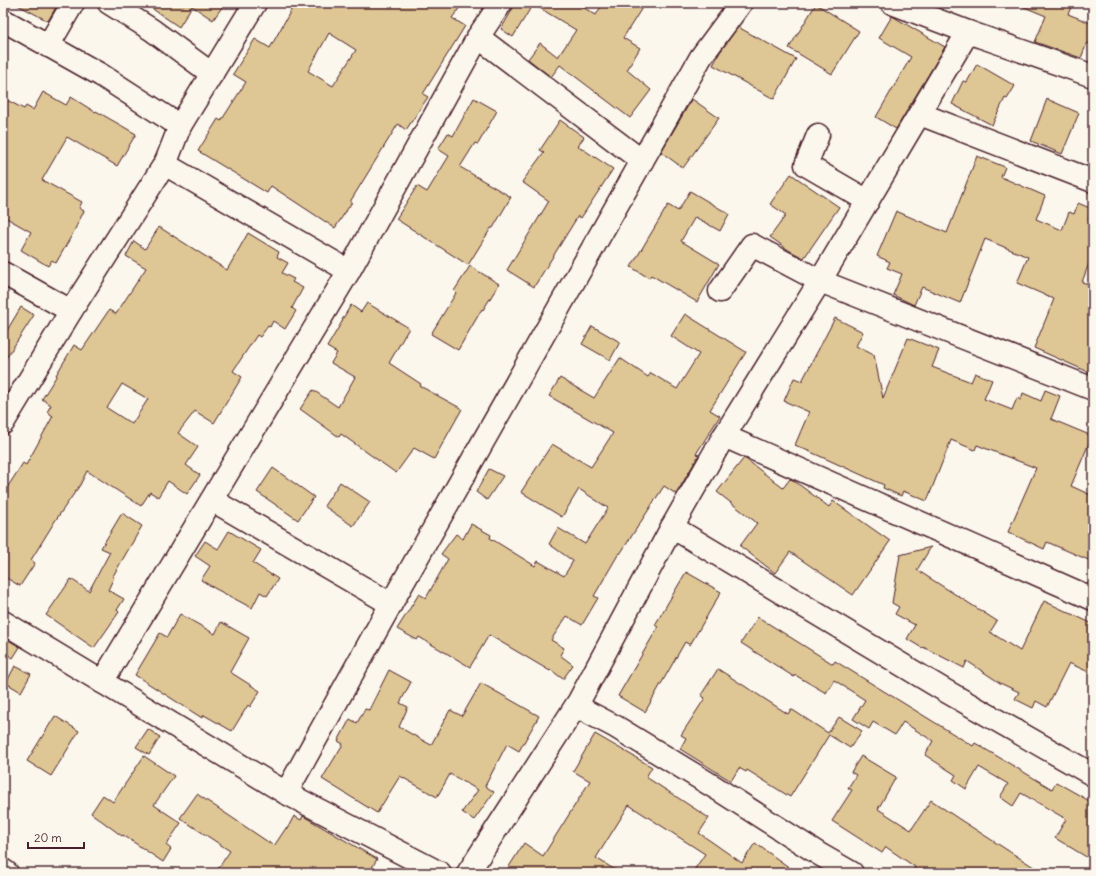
<svg xmlns="http://www.w3.org/2000/svg" width="1096" height="876" viewBox="0 0 1096 876" font-family="Delius,sans-serif">
<rect width="100%" height="100%" fill="#fbf7ec"/>
<filter id="ink" filterUnits="userSpaceOnUse"><feTurbulence type="fractalNoise" baseFrequency=".025" numOctaves="2"/><feDisplacementMap in="SourceGraphic" scale="8" xChannelSelector="R" yChannelSelector="G"/><feConvolveMatrix kernelMatrix="1 2 1 2 8 2 1 2 1" color-interpolation-filters="sRGB"/></filter>
<g filter="url(#ink)">
<g fill="#dec695" stroke="#4a1f2b" fill-rule="evenodd">
<path d="M14,3H46L56,7L48,21Z"/>
<path d="M144,3H225L213,20L192,6L179,27Z"/>
<path d="M295,3H463L452,18L465,26L423,94L428,97L406,130L398,124L350,202H352L335,228L271,186L267,193L198,151L218,119L221,121L246,82L233,74L255,39L270,48ZM329,33L356,50L333,86L308,71Z"/>
<path d="M516,3H576L596,15L603,3H645L623,38L640,48L627,70L651,90L630,118L560,65L551,77L528,59L540,43L558,57L576,30L533,4L513,37L501,29Z"/>
<path d="M1017,3H1073L1068,14L1093,24V45L1087,43L1081,58L1035,42L1046,16L1017,4Z"/>
<path d="M816,4L859,31L832,74L789,48Z"/>
<path d="M892,16L945,47L896,129L876,117L911,57L879,38Z"/>
<path d="M738,27L796,59L774,99L713,65L720,52Z"/>
<path d="M977,64L1015,86L1007,99L1005,98L992,125L952,104L963,81L967,82Z"/>
<path d="M43,92L66,105L71,97L95,112L96,111L136,134L117,166L67,137L42,180L82,202L79,208L84,211L72,235L56,263L52,260L48,266L21,250L31,232L3,216V98L24,109L26,106L33,110Z"/>
<path d="M474,98L497,111L478,144L475,143L460,167L511,197L493,228H491L468,265L396,219L417,186L427,192L449,156L438,149L448,133L453,136Z"/>
<path d="M692,99L719,118L683,168L661,152Z"/>
<path d="M1047,99L1079,113L1062,154L1031,141Z"/>
<path d="M560,120L584,137L578,146L613,169L581,218L578,216L534,287L507,270L549,201L522,182L544,152L540,150Z"/>
<path d="M977,156L1005,167L1001,177L1045,196L1036,219L1062,230L1069,212L1074,214L1078,203L1092,209L1088,219L1093,221V253L1082,282L1093,286V374L1034,348L1054,299L1017,283L1028,257L985,239L960,303L922,287L914,305L893,295L902,274L887,268L890,262L877,256L896,211L947,233Z"/>
<path d="M791,174L839,207L804,258L790,251L770,237L786,215L770,204Z"/>
<path d="M690,191L729,214L720,231L695,217L681,241L719,264L697,302L651,275L649,278L631,267L668,205L678,211Z"/>
<path d="M159,227L227,270L248,233L279,252L277,257L288,263L282,273L294,279L292,282L303,288L292,308L296,311L285,329L273,321L270,327L268,326L260,337L257,335L233,371L242,377L214,423L195,411L178,433L198,447L186,465L200,475L187,494L168,481L158,497L150,492L141,506L87,471L80,485L55,521L31,560L35,563L20,586L3,576V494L23,463L26,465L53,416L47,412L51,405L42,399L57,375H56L74,345L82,350L109,310L116,314L146,268L126,256L134,241L145,249ZM122,384L148,399L132,424L107,408Z"/>
<path d="M470,266L499,284L483,310L482,309L458,350L431,334L456,293L454,291Z"/>
<path d="M367,303L409,328L389,363L421,384L420,386L462,409L434,459L414,448L396,473L341,434L339,437L300,409L313,390L338,407L355,377L331,363L337,353L327,347L343,320H342L351,305L361,312Z"/>
<path d="M21,307L34,315L3,363V337Z"/>
<path d="M685,314L746,352L710,410L720,416L696,454L699,455L676,494L664,486L620,554L619,553L594,596L598,598L582,625L567,616L551,640L564,648L560,655L573,665L563,679L551,670L550,671L489,635L470,667L419,637L417,640L397,629L419,594L426,598L448,559L441,554L456,534L463,539L471,524L491,535L490,538L535,566L538,561L564,576L573,561L549,544L558,528L585,544L608,508L579,489L562,517L521,492L552,444L591,467L613,433L549,396L560,378L594,398L620,358L648,377L651,373L677,389L699,354L671,336Z"/>
<path d="M835,318L863,332L856,346L874,355L883,398L908,338L939,350L932,367L971,382L975,373L992,380L984,399L1012,410L1017,398L1021,400L1023,393L1041,401L1045,390L1060,396L1051,419L1092,436L1071,486L1093,496V562L1047,542L1044,549L1008,532L1036,468L977,445L975,450L951,440L927,501L903,491L901,496L883,488L884,485L795,445L809,412L784,401L794,378L802,381Z"/>
<path d="M592,326L620,342L610,360L582,344Z"/>
<path d="M744,458L747,460L783,488L790,479L793,480L829,507L833,501L890,541L853,595L790,552L775,573L740,546L757,523L717,492Z"/>
<path d="M273,468L314,497L298,520L257,492Z"/>
<path d="M489,469L503,476L487,500L476,492Z"/>
<path d="M340,482L370,502L353,526L324,506Z"/>
<path d="M122,513L142,526L113,576L114,577L108,590L124,599L117,610L119,612L94,648L46,615L71,579L89,591L110,552L101,548Z"/>
<path d="M229,531L261,550L253,563L278,579L267,596L260,592L252,608L214,588L201,580L210,566L195,556L205,541L218,549Z"/>
<path d="M931,547L917,570L997,621L990,632L1020,651L1044,601L1093,624V674L1069,663L1047,707L1036,701L1033,708L1015,699L1019,692L1000,683L967,661L964,668L923,647L922,648L907,639L915,625L895,614L899,607L892,603L900,555Z"/>
<path d="M686,572L721,592L690,645L685,642L645,712L618,696L658,627L655,625Z"/>
<path d="M180,614L215,634L221,622L249,638L230,672L260,691L250,707L248,705L232,731L204,715L202,718L135,675L160,633L167,637Z"/>
<path d="M758,617L833,664L835,661L973,746L975,743L1052,789L1056,782L1093,803V861L1055,838L1066,819L1021,793L1013,806L1000,797L1008,784L979,767L966,789L953,780L956,775L925,755L933,741L903,722L895,735L873,722L869,729L853,719L865,700L834,680L826,693L795,675L794,677L741,643Z"/>
<path d="M3,637L20,647L13,658L3,652Z"/>
<path d="M15,666L31,674L21,692L6,683Z"/>
<path d="M718,669L788,714L791,709L828,733L839,717L862,731L850,748L829,735L790,797L747,770L746,772L739,768L731,781L680,749L686,738L681,735L705,698L701,695Z"/>
<path d="M389,670L411,682L400,703L408,707L399,727L431,745L450,710L462,716L481,683L539,716L519,751L507,744L485,786L494,792L474,820L462,812L478,790L450,774L437,797L400,776L377,813L322,779L343,744L338,741L350,719L357,723L365,709L369,710Z"/>
<path d="M55,716L79,731L51,776L27,761Z"/>
<path d="M148,729L160,737L149,755L136,747Z"/>
<path d="M595,734L652,767L646,777L709,818L699,833L742,863L755,843L797,873H692L705,854L629,805L596,858L620,873H505L524,843L543,856L590,781L573,771Z"/>
<path d="M144,756L174,776L154,805L181,823L166,845L171,849L163,862L123,835L122,836L91,813L103,795L113,802Z"/>
<path d="M861,756L896,777L878,809L911,830L931,800L959,819L1043,873H912L915,867L886,847L882,853L832,821L852,790L848,788L856,775L851,772Z"/>
<path d="M197,794L274,846L286,828L287,829L294,816L301,820L303,816L377,859L369,873H215L230,851L180,818Z"/>
</g>
<g fill="none" stroke-linecap="round" stroke-linejoin="round">
<defs>
<g id="minor">
<path d="M109,3L152,30L212,74"/>
<path d="M892,3L968,32L1093,76"/>
<path d="M3,20L101,75L180,126"/>
<path d="M478,37L642,161"/>
<path d="M48,46L73,3"/>
<path d="M920,114L1093,181"/>
<path d="M818,135L806,165L868,201"/>
<path d="M166,162L168,166L349,271"/>
<path d="M3,273L71,311"/>
<path d="M720,291L752,245L820,281L1093,389"/>
<path d="M3,423L71,311L166,162L180,126L255,3"/>
<path d="M724,436L1093,599"/>
<path d="M212,500L391,604"/>
<path d="M672,527L944,690L1093,775"/>
<path d="M3,622L286,793L440,873"/>
<path d="M102,682L349,271L478,37L501,3"/>
<path d="M576,706L616,727L716,788L819,854L852,873"/>
<path d="M286,793L391,604L701,57L741,3"/>
<path d="M3,870L7,873"/>
<path d="M468,873L579,701L672,527L724,436L820,281L968,32"/>
</g>
</defs>
<use href="#minor" stroke="#4a1f2b" stroke-width="25"/>
<use href="#minor" stroke="#fbf7ec" stroke-width="22"/>
</g>
</g>
<rect width="1096" height="876" fill="none" stroke="#fbf7ec" stroke-width="16"/>
<rect x="8" y="8" width="1080" height="860" fill="none" stroke="#4a1f2b" stroke-width="1.5" filter="url(#ink)"/>
<path d="M28 842v6h56v-6" fill="none" stroke="#4a1f2b" stroke-width="2"/>
<text x="34" y="842" font-size="12" fill="#4a1f2b" stroke="#fbf7ec" stroke-width="3" paint-order="stroke">20 m</text>
</svg>
